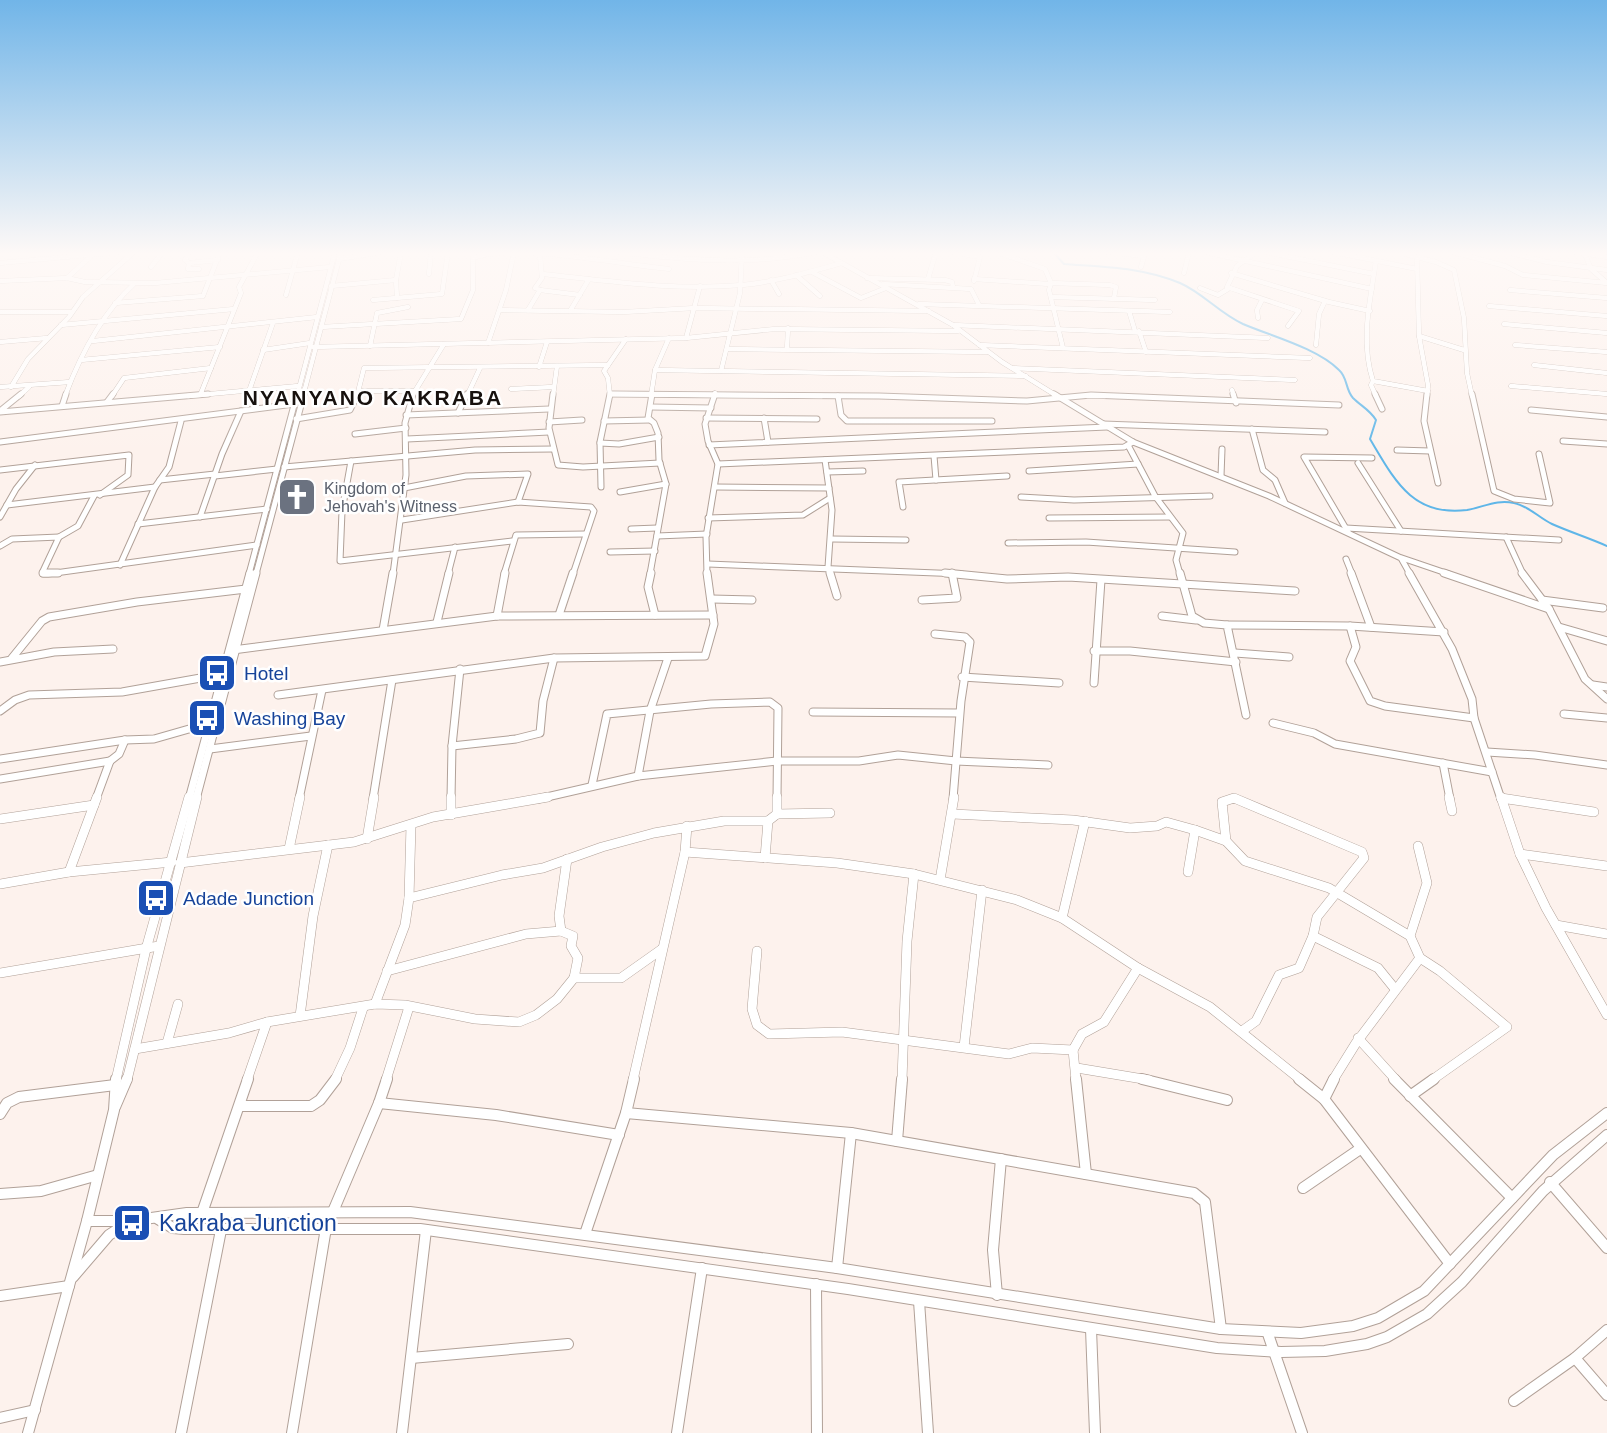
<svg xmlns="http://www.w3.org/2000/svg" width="1607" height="1433" viewBox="0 0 1607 1433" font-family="Helvetica,sans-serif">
<rect width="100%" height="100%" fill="#fdf2ed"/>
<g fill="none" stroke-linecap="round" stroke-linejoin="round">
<path stroke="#5fb6e8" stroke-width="2" d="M1053,252L1064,264C1103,267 1143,267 1180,283C1203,293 1219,313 1243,324C1271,336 1317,348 1339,370C1348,378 1345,389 1353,398C1361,406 1370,410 1376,420L1370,439C1394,479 1412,517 1467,510C1484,507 1497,499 1514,503C1529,506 1539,518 1552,524C1570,532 1589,538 1607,546"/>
<defs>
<g id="minor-far4">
<path d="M189,252L185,260L189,263L188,269H199"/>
<path d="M618,252C685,260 750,266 816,252"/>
<path d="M822,252L953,325L1002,362L1057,396"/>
<path d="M953,252L980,257L974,281"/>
<path d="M996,252L1045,269L1051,283"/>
<path d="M1107,252L1144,256"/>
<path d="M1205,252L1372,289"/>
<path d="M1256,252L1237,266L1227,287L1299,311L1288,326"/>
<path d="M1265,252L1374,274"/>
<path d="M1333,252L1417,269"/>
<path d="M1398,252L1436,262L1454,270L1464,318L1467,373L1472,396"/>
<path d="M1453,252L1505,266L1523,275L1607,283"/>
<path d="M1507,252L1547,262L1607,270"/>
<path d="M1573,252L1607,257"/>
<path d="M1584,252L1591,269L1606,282"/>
<path d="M540,255L542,278L535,288L540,290"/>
<path d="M1417,257L1419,336L1428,385L1427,396"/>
<path d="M339,259L382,252"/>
<path d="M1376,261C1370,302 1360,341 1373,381L1428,391"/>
<path d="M0,263L120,252"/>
<path d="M189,263L218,260"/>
<path d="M151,267L163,252"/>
<path d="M1141,267L1145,253"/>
<path d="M812,272L861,298L886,288"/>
<path d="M1184,273L1189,252"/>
<path d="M1231,273L1329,302L1370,311"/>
<path d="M429,274L431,252"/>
<path d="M542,274C608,281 675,291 742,285C776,282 809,272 842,263"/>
<path d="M796,275L820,296"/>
<path d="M67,278L90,257"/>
<path d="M867,278L945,280L952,282L953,287"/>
<path d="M928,279L936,252"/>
<path d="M974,279L1049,284"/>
<path d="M771,280L779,294"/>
<path d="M0,281L67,278L85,282L155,283L330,267"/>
<path d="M883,284L971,289L979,305"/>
<path d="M331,286L396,280"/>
<path d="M1200,288L1218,295L1228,289"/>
<path d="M540,290L580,295"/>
<path d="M1510,290L1607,298"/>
<path d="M286,295L298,252"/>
<path d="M1051,297L1155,300"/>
<path d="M397,298L396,280L401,252"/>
<path d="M373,300L442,294L448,252"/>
<path d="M115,303L203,296L220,252"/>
<path d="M919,304L1170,312"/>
<path d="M1489,306L1607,316"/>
<path d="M500,310L624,312L695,308L929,311"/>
<path d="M528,310L540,290"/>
<path d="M570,311L589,279"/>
<path d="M1129,311L1135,331"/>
<path d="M0,312H71"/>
<path d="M1258,318L1257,310L1262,300"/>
<path d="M1504,324L1607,333"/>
<path d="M61,325L234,309"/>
<path d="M953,325L1268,338"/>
<path d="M321,327L461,319L473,290V258C513,242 622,265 669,269"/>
<path d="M1139,331L1146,352"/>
<path d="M1419,336L1464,350"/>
<path d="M686,338L700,286"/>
<path d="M93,341L317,317"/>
<path d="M0,342L47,338"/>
<path d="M488,343L506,290L514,252"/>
<path d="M979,345L1310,358"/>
<path d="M1316,345L1319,314L1325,301"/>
<path d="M1515,345L1607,352"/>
<path d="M370,346L377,313L408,307"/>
<path d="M313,347L686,338L775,329L958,331"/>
<path d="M1063,348L1049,290L1051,283L1110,285L1116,287L1114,298"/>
<path d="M727,349L988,352"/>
<path d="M787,349L788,328"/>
<path d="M263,350L310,343"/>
<path d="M81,360L220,347"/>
<path d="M1534,365L1607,373"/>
<path d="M539,367L547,342"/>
<path d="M1012,368L1295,380"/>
<path d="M655,370L1026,376"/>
<path d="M721,371L740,293L742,252"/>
<path d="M1373,381L1371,385L1376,396"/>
<path d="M1511,386L1607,394"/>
<path d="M0,387L70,382"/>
<path d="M11,387L28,359L69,317L83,297L134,252"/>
<path d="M511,389L553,387"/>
<path d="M1232,390L1234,396"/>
<path d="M249,391L273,323"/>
<path d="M359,391H415"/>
<path d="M201,393L241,293L239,287L258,252"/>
<path d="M611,394L822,396"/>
<path d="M19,396L29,387"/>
<path d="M65,396C80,356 102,313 134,284"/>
<path d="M112,396L124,378L211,368"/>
<path d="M188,396L298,386"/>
<path d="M297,396L335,252"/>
<path d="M303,396L341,252"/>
<path d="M357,396L364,368L608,365"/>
<path d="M412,396L444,344"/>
<path d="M467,396L480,368"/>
<path d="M553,396L557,366"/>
<path d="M610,396L608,378L604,371L626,339"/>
<path d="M651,396L655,370L669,338"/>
<path d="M714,396L715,393"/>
<path d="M1087,396H1105"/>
</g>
<g id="minor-far3">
<path d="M553,394L549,428L558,465L583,467L660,463"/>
<path d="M611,394L879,396L1027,401L1091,395L1339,405"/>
<path d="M1054,394L1133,442L1269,496L1401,558L1410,574"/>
<path d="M1233,394L1236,403"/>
<path d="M1375,394L1382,409"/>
<path d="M1427,394L1424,421L1438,483"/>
<path d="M1472,394L1494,491L1514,499L1550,503L1539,454"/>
<path d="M838,396L841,415L847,421H992"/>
<path d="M107,402L113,394"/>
<path d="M62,406L66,394"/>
<path d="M651,407L711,408"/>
<path d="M1531,410L1607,417"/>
<path d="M0,411L21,394"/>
<path d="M0,412L208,394"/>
<path d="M458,413L467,394"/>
<path d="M406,415L549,409"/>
<path d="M706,418L817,419"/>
<path d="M764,418L768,442"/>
<path d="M296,419L350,410L358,394"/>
<path d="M604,421L650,420"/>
<path d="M549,422L582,420"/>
<path d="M1103,424L1325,432"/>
<path d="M1252,429L1263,470L1275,480L1285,503"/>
<path d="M355,434L406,428"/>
<path d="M407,439L549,432"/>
<path d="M1563,441L1607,444"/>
<path d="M0,442L294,404"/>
<path d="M600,443L619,444L659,437"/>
<path d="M709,445L1107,427"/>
<path d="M1129,447L1155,496L1183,533L1176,560L1180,574"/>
<path d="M1397,450L1430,451"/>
<path d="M934,456L936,480"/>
<path d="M825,460L832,510L828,567L830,574"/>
<path d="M351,461L342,511L340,561L512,541"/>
<path d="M1358,463L1401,531"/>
<path d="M718,464L1124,447L1133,442"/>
<path d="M284,467L475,450L553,449"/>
<path d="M0,470L129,455L128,475L100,495"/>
<path d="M1029,471L1138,464"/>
<path d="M827,472L863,471"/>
<path d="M215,476L277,469"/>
<path d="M1221,476L1222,449"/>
<path d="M160,480L215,474"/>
<path d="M601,487L600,442L610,394"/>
<path d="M716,487L829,488"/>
<path d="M404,488L466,476L528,474L518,502"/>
<path d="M620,492L666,484"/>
<path d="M1021,497L1074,500L1210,496"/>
<path d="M7,505L155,487"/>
<path d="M903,507L899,482L1007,476"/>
<path d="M0,517L16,489L35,465"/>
<path d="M200,517L222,454L241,411"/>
<path d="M708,518L803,515L830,498"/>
<path d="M1049,518L1170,517"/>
<path d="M402,520L518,502L591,507L594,511L573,574"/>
<path d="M138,524L267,509"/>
<path d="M1346,528L1559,540"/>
<path d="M631,529L657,528"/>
<path d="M1348,532L1304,457L1372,458"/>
<path d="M657,536L707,534"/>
<path d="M59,537L78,526L94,496"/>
<path d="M1506,537L1523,574"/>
<path d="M832,539L906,540"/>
<path d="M1008,543L1086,542L1235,552"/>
<path d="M0,546L12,539L59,537L43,571V574H48L257,545"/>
<path d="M610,552L655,551"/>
<path d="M1402,558L1449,574"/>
<path d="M1346,559L1352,574"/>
<path d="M708,564L962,574"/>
<path d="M120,565L155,487L169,467L181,421"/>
<path d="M249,574L297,394"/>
<path d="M256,574L304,394"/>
<path d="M393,574L406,475L405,423L413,394"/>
<path d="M448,574L455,547"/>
<path d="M504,574L516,535L585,534"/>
<path d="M650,574L666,484L659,460L658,433L654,423L648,418L652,394"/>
<path d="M707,574L706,537L718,464L708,441L705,424L715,394"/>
</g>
<g id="minor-far2">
<path d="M43,573H58"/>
<path d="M651,573L648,587L655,615"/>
<path d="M830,573L837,596"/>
<path d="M945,573L1007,579L1068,577L1295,591"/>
<path d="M1180,573L1192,616L1204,623L1227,625L1246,715"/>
<path d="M1351,573L1371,627"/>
<path d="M1409,573L1452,649L1472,699L1474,718L1501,799"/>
<path d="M1444,573L1549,609"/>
<path d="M1522,573L1549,609L1585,679L1607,699"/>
<path d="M712,599L752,600"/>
<path d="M922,600L957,598L952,573"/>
<path d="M1542,600L1603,608"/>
<path d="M559,615L573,573"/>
<path d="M497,616L505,573"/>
<path d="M1162,616L1196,620"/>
<path d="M437,622L449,573"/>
<path d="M1227,625L1350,626L1444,632"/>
<path d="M1350,626L1356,647L1350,661L1370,701L1385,706L1474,718"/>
<path d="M1559,627L1607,641"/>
<path d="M383,630L393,573"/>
<path d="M935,634L965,637L970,642L961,701L953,799"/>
<path d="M233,650L497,616L713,615"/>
<path d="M1094,651H1130L1236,662"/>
<path d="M1235,653L1289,657"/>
<path d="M12,658L42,621L49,617L137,602L246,589"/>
<path d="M0,662L54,652L113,649"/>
<path d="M962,677L1059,683"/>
<path d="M1094,683L1101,580"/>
<path d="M1593,685L1607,687"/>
<path d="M278,695L554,658L705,656L714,624L707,573"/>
<path d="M0,711L15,700L29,695L122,692L223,674"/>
<path d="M813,712L959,713"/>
<path d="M1564,714L1607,718"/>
<path d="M1273,723L1314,733L1335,744L1492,772"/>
<path d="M452,746L516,739L540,733L543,701L554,658"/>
<path d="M210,749L311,736"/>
<path d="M1487,752L1535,755L1607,765"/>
<path d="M0,759L125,740L154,739L210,723"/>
<path d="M1443,763L1450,799"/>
<path d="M638,776L650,711L668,658"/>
<path d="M0,779L110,761"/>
<path d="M592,785L607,714L711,704L770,702L778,708L777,799"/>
<path d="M1501,798L1506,799"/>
<path d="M96,799L110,761L119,754L125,740"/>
<path d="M189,799L250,573"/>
<path d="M196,799L256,573"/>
<path d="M299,799L322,690"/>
<path d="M373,799L392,680"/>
<path d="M451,799L452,746L460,669"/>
<path d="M538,799L638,776L777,761H859L898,755L956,761L1048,765"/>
<path d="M1232,799H1236"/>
</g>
<g id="minor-far1">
<path d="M1449,797L1452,811"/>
<path d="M1501,797L1520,854L1546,908L1607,1015"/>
<path d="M1501,798L1594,812"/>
<path d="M777,814L830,813"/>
<path d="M953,814L1073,820L1130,828L1157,826L1166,822L1195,830L1188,872"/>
<path d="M451,815V797"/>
<path d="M0,819L94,805"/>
<path d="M1195,830L1226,841L1245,861L1329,888L1410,936"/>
<path d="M367,839L374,797"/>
<path d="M1226,841L1222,802L1234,798L1362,852L1364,858L1317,917L1313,936L1299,968L1279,975L1256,1021L1242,1031"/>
<path d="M1418,846L1427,883L1410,936L1420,958"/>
<path d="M289,849L300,797"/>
<path d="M685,852L837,863L914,874L1017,900L1062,918L1138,968L1210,1007L1301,1080"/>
<path d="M1520,854L1607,866"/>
<path d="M765,858L768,821"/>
<path d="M180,863L354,842L433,817L548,797"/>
<path d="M69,872L97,797"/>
<path d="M940,880L954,797"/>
<path d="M0,884L69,872L172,862"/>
<path d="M409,898L502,875L543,868L602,847L654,833L724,821H768L777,814V797"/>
<path d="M1062,918L1085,821"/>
<path d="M1556,925L1607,934"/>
<path d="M561,931L573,936L571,946L578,958L574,978"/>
<path d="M1313,936L1378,968L1395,989"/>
<path d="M757,951L752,1009L757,1025L769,1034L842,1032L1009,1054L1032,1048L1073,1050L1082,1034L1104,1022L1138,968"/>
<path d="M387,971L526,934L561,931L559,916L567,859"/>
<path d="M0,973L159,946"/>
<path d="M375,1004L405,925L409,898L411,825"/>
<path d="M300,1016L313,916L328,845"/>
<path d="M1358,1038L1396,1080"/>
<path d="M167,1043L178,1004"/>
<path d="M964,1047L982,890"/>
<path d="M135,1049L229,1033L267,1022L375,1004L405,1005L475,1019L519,1022L536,1015L557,999L574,978H621L662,949"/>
<path d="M1073,1050L1076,1080"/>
<path d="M1077,1068L1149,1080"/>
<path d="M116,1080L146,949L189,797"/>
<path d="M127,1080L197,797"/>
<path d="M247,1080L267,1022"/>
<path d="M335,1080L350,1048L363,1008"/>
<path d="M386,1080L409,1007"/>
<path d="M633,1080L685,852L687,826"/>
<path d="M902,1080L907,941L914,874"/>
<path d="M1333,1080L1356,1043L1420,958L1440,971L1507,1027L1432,1080"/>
</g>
<g id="minor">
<path d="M1076,1079L1086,1174"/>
<path d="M1142,1079L1227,1100"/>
<path d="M1299,1079L1324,1099L1450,1264"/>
<path d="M1394,1079L1512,1198"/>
<path d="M1410,1096L1434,1079"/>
<path d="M1324,1099L1334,1079"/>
<path d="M379,1103L496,1115L619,1135"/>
<path d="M240,1106H311L320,1100L336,1079"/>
<path d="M115,1107L127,1079"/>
<path d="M626,1113L851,1133L1194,1193L1205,1202L1221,1329"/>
<path d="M0,1114L7,1103L19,1097L115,1085"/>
<path d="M897,1141L902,1079"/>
<path d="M1550,1182L1607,1248"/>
<path d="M1303,1188L1360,1149"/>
<path d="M0,1194L41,1191L98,1175"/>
<path d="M202,1213L248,1079"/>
<path d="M158,1219L173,1228L184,1229H420L848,1289L1217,1348L1281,1352L1325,1351L1367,1344L1387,1337L1427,1314L1462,1282L1543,1191L1607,1135"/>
<path d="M87,1221H130L187,1213L410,1212L837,1268L1221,1329L1301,1333L1353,1326L1378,1318L1424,1291L1553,1155L1607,1113"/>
<path d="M585,1234L626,1113L634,1079"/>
<path d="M837,1268L851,1133"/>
<path d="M73,1277L109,1235L129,1222"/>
<path d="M816,1284L817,1433"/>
<path d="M997,1295L993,1250L1001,1159"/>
<path d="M0,1296L69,1286"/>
<path d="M919,1301L928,1433"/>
<path d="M1091,1329L1095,1433"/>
<path d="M1268,1334L1302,1433"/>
<path d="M411,1358L568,1344"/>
<path d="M1575,1358L1607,1395"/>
<path d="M1514,1401L1575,1358L1607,1330"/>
<path d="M0,1418L35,1410"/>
<path d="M28,1433L87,1221L114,1110L116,1079"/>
<path d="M181,1433L221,1230"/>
<path d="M292,1433L326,1228L379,1103L387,1079"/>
<path d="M402,1433L426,1230"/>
<path d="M677,1433L702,1268"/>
</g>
</defs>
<use href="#minor-far4" stroke="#b1a198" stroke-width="5"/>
<use href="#minor-far3" stroke="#b1a198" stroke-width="7"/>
<use href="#minor-far2" stroke="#b1a198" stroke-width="9"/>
<use href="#minor-far1" stroke="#b1a198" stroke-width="10"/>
<use href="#minor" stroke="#b1a198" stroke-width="12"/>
<use href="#minor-far4" stroke="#fff" stroke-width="4.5"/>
<use href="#minor-far3" stroke="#fff" stroke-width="5"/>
<use href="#minor-far2" stroke="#fff" stroke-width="7"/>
<use href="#minor-far1" stroke="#fff" stroke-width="9"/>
<use href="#minor" stroke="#fff" stroke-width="10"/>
</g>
<linearGradient id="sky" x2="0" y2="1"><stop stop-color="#71b5e8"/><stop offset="0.56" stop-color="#fef9f7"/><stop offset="1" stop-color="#fef9f7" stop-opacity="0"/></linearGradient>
<rect width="1607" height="453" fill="url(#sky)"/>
<defs>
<symbol id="church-square" viewBox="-11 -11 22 22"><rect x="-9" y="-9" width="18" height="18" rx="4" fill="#6b7280" stroke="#fff"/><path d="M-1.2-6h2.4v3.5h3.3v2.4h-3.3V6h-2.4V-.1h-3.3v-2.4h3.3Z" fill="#fff"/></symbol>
<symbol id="bus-square" viewBox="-11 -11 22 22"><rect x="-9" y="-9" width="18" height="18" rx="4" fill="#1a4fb4" stroke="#fff"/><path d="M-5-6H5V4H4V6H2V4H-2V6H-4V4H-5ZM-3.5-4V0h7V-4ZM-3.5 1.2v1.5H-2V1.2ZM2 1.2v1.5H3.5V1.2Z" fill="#fff"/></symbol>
</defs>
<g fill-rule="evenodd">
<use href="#church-square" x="275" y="475" width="44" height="44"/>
<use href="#bus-square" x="195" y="651" width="44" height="44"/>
<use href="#bus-square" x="185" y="696" width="44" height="44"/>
<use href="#bus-square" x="134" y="876" width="44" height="44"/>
<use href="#bus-square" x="110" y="1201" width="44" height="44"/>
</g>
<g text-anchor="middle" stroke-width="5" stroke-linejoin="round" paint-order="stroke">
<g font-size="16" fill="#5b616d" stroke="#fff" text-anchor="start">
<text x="324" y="494">Kingdom of<tspan x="324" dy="18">Jehovah's Witness</tspan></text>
</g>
<g font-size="19" fill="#164399" stroke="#fff" text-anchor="start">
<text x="244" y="680">Hotel</text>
<text x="234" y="725">Washing Bay</text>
<text x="183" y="905">Adade Junction</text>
</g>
<g font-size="21" font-weight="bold" letter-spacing="2" fill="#17110e" stroke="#fff">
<text x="373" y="405">NYANYANO KAKRABA</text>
</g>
<g font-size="23" fill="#164399" stroke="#fff" text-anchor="start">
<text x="159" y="1231">Kakraba Junction</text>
</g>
</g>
</svg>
